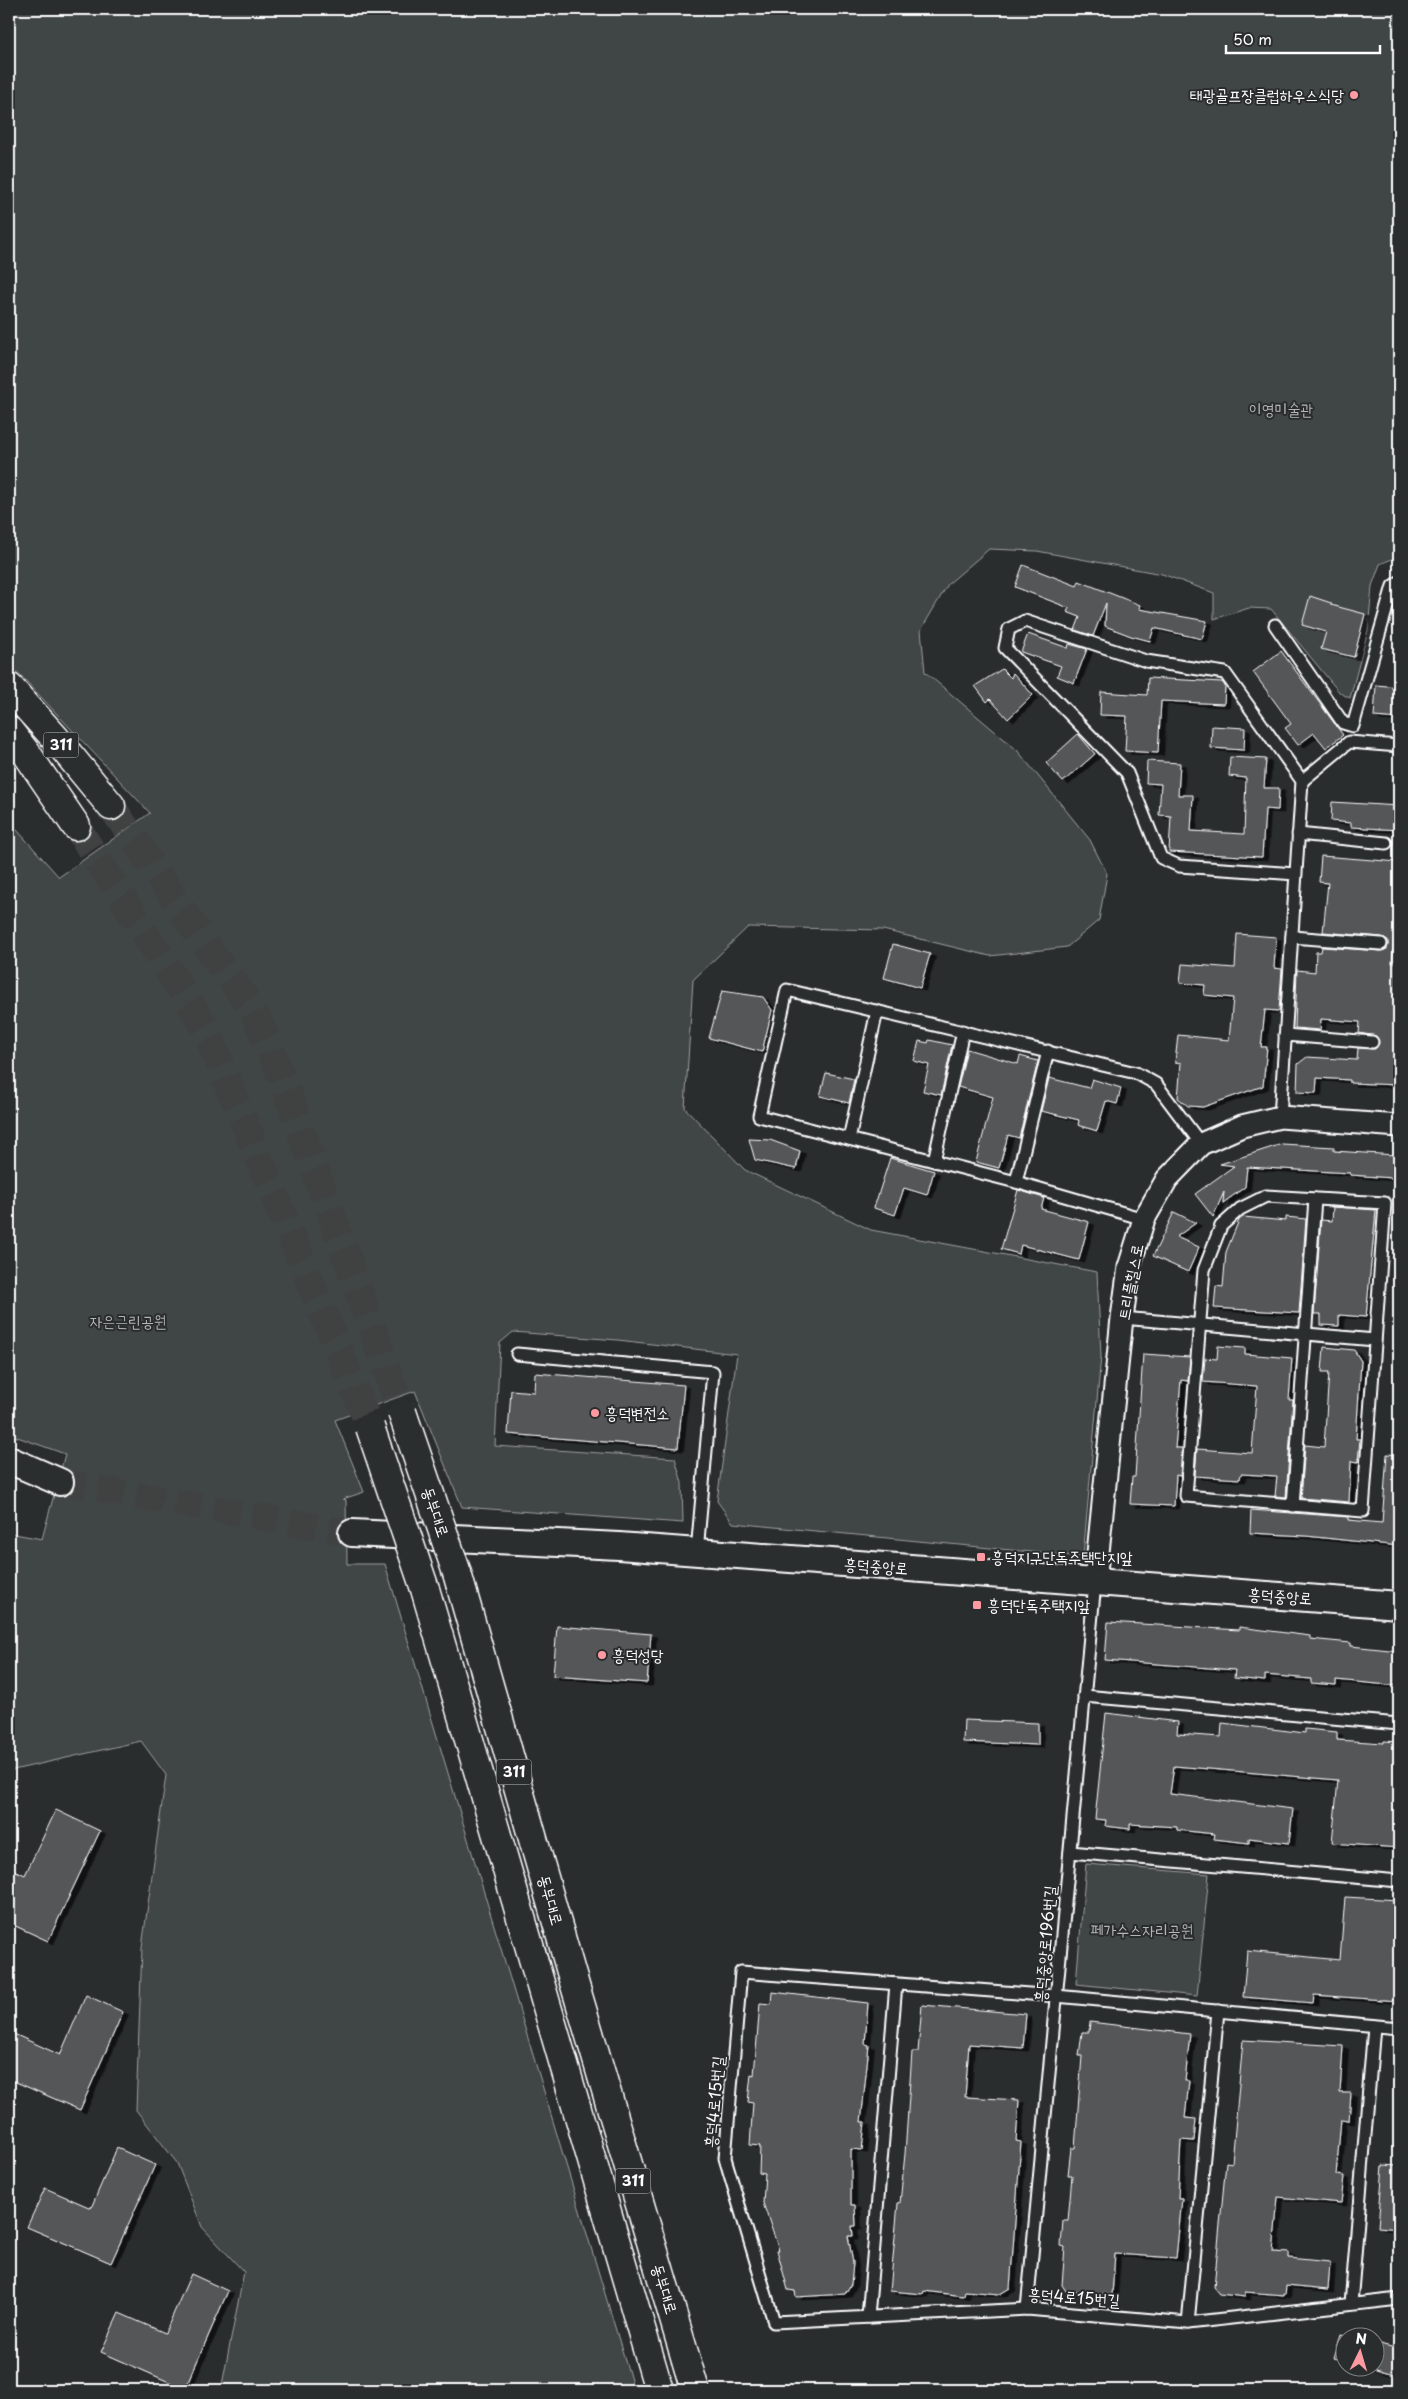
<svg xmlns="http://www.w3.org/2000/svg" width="1408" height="2399" viewBox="0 0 1408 2399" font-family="'Playpen Sans','Poor Story',sans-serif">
<defs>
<filter id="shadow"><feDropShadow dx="5.5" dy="3" stdDeviation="0" flood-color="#0009"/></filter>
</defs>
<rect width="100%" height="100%" fill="#2a2d2e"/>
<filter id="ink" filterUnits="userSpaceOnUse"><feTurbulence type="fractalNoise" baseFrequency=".02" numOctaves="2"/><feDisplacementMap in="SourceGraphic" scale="10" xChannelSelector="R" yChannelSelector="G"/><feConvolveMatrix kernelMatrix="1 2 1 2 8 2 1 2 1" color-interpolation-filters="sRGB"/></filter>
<g filter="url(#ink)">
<g fill="#414445" stroke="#a0a2a2">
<path d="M9,9H1399V556L1380,564L1372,586L1368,630L1350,698L1340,693L1271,609L1249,608L1214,619V593L1162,574L1037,551L989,549L948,584L921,630L925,672L1017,750L1090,840L1107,874L1099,920L1067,947L990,956L883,930L748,927L693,980L685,1108L745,1170L871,1230L1097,1272L1101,1356L1083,1557L733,1523L717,1501L737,1354L618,1340L513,1332L500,1343L495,1446L675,1458L682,1483L683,1523L462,1507L415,1391L335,1420L364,1492L343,1499L346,1500L347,1564H385L634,2390H221L244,2272L202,2227L177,2163L136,2110L142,1947L166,1775L141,1741L9,1771V1533L42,1539L65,1454L9,1434V821L59,877L150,813L9,663Z"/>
<path d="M1086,1864L1209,1874L1197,1996L1076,1984Z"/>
</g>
<g fill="#555758" stroke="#fff" filter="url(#shadow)">
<path d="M1023,565L1077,586L1079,581L1140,605L1139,609L1207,621L1202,639L1154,628L1150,641L1131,636L1105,626L1106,603L1093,636L1075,630L1080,617L1067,612L1069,608L1015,587Z"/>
<path d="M1310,596L1331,603V605L1365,614L1354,657L1321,649L1326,632L1302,625Z"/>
<path d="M1028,634L1068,648L1069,644L1087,649L1074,683L1057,676L1061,666L1021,652Z"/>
<path d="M1281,651L1343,735L1326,748L1314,733L1298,745L1285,728L1291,724L1253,672Z"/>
<path d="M1002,669L1011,678L1013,673L1033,695L1008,719L990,699L987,702L975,686Z"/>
<path d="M1148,678L1222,682L1225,686L1224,704L1161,701L1158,753L1125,751L1127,716L1100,715L1101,692L1147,695Z"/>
<path d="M1376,685L1399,687V719L1374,717Z"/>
<path d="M1212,726L1245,728L1244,750L1211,748Z"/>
<path d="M1078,734L1095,754L1063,782L1046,763Z"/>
<path d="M1230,757L1266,759L1264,788H1279L1278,810L1265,809L1262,857L1169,852L1171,816L1159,815L1161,784L1146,783L1147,761L1180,763L1178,795H1193L1191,831L1244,834L1246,778L1229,776Z"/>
<path d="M1332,802L1399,806V830L1351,827V823L1331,821Z"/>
<path d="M1321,856L1399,862V929L1395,928L1392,963H1399L1397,1001H1399V1085L1350,1083V1080L1317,1078L1316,1093L1297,1092L1298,1064L1307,1057L1357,1060L1358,1048L1375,1049L1379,1043L1376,1036L1359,1033L1360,1022L1321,1019L1320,1030L1295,1028L1297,970L1315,972L1316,952H1321L1322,947L1381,951L1387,949L1388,945V940L1382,937L1323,932L1328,883L1319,882Z"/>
<path d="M1237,934L1276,937L1274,968L1282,969L1279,1011L1265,1010L1261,1047H1267L1263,1086L1203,1107L1188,1106L1178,1098L1181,1063L1175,1062L1178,1035L1229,1040L1233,998L1204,995L1205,985L1180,983L1182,964L1235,968Z"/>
<path d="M893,944L930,954L920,988L884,978Z"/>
<path d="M722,991L763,997L772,1010L762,1052L709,1038Z"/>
<path d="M929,1040L952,1045L941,1095L923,1091L929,1065L914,1061L919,1041L928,1043Z"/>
<path d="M967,1049L1018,1064L1020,1056L1038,1061L1019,1138L1008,1135L999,1168L976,1162L993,1097L958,1087Z"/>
<path d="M826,1073L854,1079L849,1103L820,1096Z"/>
<path d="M1049,1078L1089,1088L1092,1079L1121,1088L1117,1104L1106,1101L1097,1131L1078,1125L1079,1120L1041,1111Z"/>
<path d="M749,1139L770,1140L800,1151L796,1169L755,1160Z"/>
<path d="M1282,1144L1334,1147V1151L1395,1155L1393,1178L1350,1175V1173L1247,1167L1245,1187L1223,1203L1224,1192L1213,1217L1195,1194L1234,1166L1220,1164Z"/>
<path d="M890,1158L934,1171L927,1195L904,1188L895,1215L874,1208Z"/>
<path d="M1018,1190L1044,1198L1041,1209L1089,1222L1079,1260L1021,1245L1019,1254L1001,1249Z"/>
<path d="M1333,1207L1376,1210L1366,1317L1339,1315V1326L1321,1325V1314H1314L1321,1220L1332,1221Z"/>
<path d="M1174,1212L1196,1223L1176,1237L1199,1247L1188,1272L1153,1256Z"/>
<path d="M1243,1217L1286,1221V1217L1306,1219L1299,1313L1214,1308L1216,1286L1223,1287L1226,1252L1239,1220Z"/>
<path d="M1218,1346L1245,1348V1354L1292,1358L1289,1400H1293L1286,1497L1275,1496L1277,1476L1241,1474L1240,1479L1195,1476L1197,1449L1252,1453L1257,1386L1203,1382L1205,1358L1217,1359Z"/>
<path d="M1324,1347L1354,1350L1361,1361L1356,1439H1360L1358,1462L1351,1461L1349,1502L1301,1498L1305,1445L1324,1447L1329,1372H1322Z"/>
<path d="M1143,1354L1190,1357L1188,1381L1181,1380L1175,1448H1182L1180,1476L1176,1475L1174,1506L1130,1504L1132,1477H1135Z"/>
<path d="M535,1373L684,1385L678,1448L508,1434L511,1390L534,1392Z"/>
<path d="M1387,1454L1399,1455V1546L1306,1536L1250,1533L1251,1510L1348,1517V1520L1382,1523Z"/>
<path d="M1108,1622L1239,1630V1627L1310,1636V1639L1351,1643V1646L1399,1651V1686L1336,1680V1685L1311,1683V1679L1265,1675V1681L1234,1678L1235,1670L1105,1660Z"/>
<path d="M557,1626L651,1634L647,1683L553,1676Z"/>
<path d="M1106,1713L1178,1722L1177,1734L1221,1737L1222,1723L1305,1733V1729L1337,1732V1740L1384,1743V1741L1399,1742V1848L1332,1843L1338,1780L1174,1766L1170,1794L1293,1809L1289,1843L1249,1838V1843L1214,1839L1215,1834L1177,1830V1827L1130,1824V1829L1105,1826L1106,1820L1095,1819Z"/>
<path d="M964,1720L1038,1723V1745L963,1742Z"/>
<path d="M56,1810L100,1831L48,1941L9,1923V1868L25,1875Z"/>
<path d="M1345,1897L1399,1900V2001L1314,1995L1313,2003L1243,1997L1247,1951L1340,1960Z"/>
<path d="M772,1992L868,2003L865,2044L869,2045L861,2122H865L862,2150L851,2149V2205H855L856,2226H852L853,2236H848L853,2263L851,2284L845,2294L796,2297L795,2291L788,2290L777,2250H779L763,2203L765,2174L759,2173L760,2146L750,2145L753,2103L748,2102L751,2074L754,2075L760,2003L771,2004Z"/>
<path d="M86,1995L123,2012L80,2110L9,2079V2045L14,2034L60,2055Z"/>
<path d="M922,2005L1026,2014L1023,2048L969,2044L965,2097L1019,2100L1016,2141L1021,2142L1010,2288L1000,2294L965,2291L964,2296L924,2291L923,2294L890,2291L898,2203H900L905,2154L912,2052H918Z"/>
<path d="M1090,2022L1190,2034L1185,2081H1189L1185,2118L1196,2119L1194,2141L1181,2140L1178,2198H1182L1176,2258L1115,2254L1112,2295L1066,2291L1062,2285L1065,2247L1061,2246L1063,2221H1068L1072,2175H1068L1071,2148H1075L1082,2056H1079L1082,2032H1089Z"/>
<path d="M1243,2040L1343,2046L1340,2093H1351L1349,2121L1341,2120L1336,2175L1344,2176L1341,2203L1278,2197L1273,2252L1289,2253V2258L1330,2262L1328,2290L1286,2286L1285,2295L1245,2292V2297L1220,2294L1214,2287L1226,2162L1232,2163Z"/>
<path d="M117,2148L155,2165L111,2263L27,2227L45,2188L91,2208Z"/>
<path d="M1383,2165L1399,2166V2229L1378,2227Z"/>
<path d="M191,2274L228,2291L185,2389L101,2352L119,2313L165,2333Z"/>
<path d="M1341,2334L1350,2336H1346V2362L1334,2359Z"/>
<path d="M1376,2343L1399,2349V2376L1362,2366H1376Z"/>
</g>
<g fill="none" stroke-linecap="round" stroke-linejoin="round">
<path stroke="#3f4243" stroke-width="26" stroke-dasharray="26 13" stroke-linecap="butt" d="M60,1482L352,1533"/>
<g stroke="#3f4243" stroke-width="28" stroke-dasharray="28 14" stroke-linecap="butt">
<path d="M111,806L214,957L253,1009L282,1078L402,1412"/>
<path d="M76,826L205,1027L370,1427"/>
</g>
<defs>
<g id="service">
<path d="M1275,625L1343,723L1353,726L1393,586L1399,582"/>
<path d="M1302,781L1349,742L1399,746"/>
<path d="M1298,834L1386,843"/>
<path d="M1292,937L1381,944"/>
<path d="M1285,1035L1372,1042"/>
<path d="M1280,1117L1302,781L1225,673L1146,661L1025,621L1009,629L1005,648L1127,773L1161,858L1179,866L1296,874"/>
<path d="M849,1139L877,1011"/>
<path d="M934,1161L963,1031"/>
<path d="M1016,1182L1048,1051"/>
<path d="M1266,1196L1385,1203L1363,1511L1186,1496L1204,1270L1221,1226L1240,1209Z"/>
<path d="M1144,1219L1016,1182L759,1116L787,990L1136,1073L1156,1084L1201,1144"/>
<path d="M1122,1318L1375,1340"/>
<path d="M517,1354L713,1372L697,1552"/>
<path d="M1293,1506L1315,1199"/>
<path d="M1084,1696L1399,1724"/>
<path d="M1070,1852L1399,1881"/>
<path d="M1399,2028L1056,1996L741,1972L725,2158L774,2322L1027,2309L1188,2323L1399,2299"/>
<path d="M1351,2304L1374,2026"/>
<path d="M1027,2309L1095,1582"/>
<path d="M868,2317L896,1984"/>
<path d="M1188,2323L1218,2011"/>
</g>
<path id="minor" d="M1095,1582L1122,1318L1129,1267L1144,1219L1167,1179L1201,1144L1242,1126L1280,1117L1399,1126"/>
<g id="tertiary">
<path d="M9,1460L60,1482"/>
<path d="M352,1533L619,1546L1399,1605"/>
</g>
<g id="trunk">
<path d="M9,687L56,739L111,806"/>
<path d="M9,731L27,754L76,826"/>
<path d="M457,1573L571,1972L695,2390"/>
<path d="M425,1589L659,2390"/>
</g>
</defs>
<use href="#service" stroke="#fff" stroke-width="15"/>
<use href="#minor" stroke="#fff" stroke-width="25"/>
<use href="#tertiary" stroke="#fff" stroke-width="30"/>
<use href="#trunk" stroke="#fff" stroke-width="31"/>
<use href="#service" stroke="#2a2d2e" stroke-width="11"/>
<use href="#minor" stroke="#2a2d2e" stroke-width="21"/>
<use href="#tertiary" stroke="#2a2d2e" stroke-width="26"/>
<use href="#trunk" stroke="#2a2d2e" stroke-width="28"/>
<defs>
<g id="trunk-bridge">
<path d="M402,1412L457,1573"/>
<path d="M370,1427L425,1589"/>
</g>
</defs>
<use href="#trunk-bridge" stroke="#fff" stroke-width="31" stroke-linecap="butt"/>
<use href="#trunk-bridge" stroke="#2a2d2e" stroke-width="28"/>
</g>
</g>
<g fill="#ff9aa2" stroke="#2a2d2e" stroke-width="2">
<circle cx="1354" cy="95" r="5"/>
<circle cx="595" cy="1413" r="5"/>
<rect x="976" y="1552" width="10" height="10" rx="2.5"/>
<rect x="972" y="1600" width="10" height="10" rx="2.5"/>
<circle cx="602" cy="1655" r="5"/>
</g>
<g text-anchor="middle" stroke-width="4" stroke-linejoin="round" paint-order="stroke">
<g fill="#2a2d2e" stroke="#bfc0c0" stroke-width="1">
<rect x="43.5" y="732.5" width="35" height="25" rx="4"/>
<rect x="496.5" y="1759.5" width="35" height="25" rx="4"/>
<rect x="615.5" y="2168.5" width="35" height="25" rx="4"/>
</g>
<g font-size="15" font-weight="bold" fill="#fff">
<text x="61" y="750">311</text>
<text x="514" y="1777">311</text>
<text x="633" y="2186">311</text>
</g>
<g font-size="16" fill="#fff" stroke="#2a2d2e" text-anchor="start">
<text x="1344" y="101" text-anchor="end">태광골프장클럽하우스식당</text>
<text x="605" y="1419">흥덕변전소</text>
<text x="991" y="1563">흥덕지구단독주택단지앞</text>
<text x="987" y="1611">흥덕단독주택지앞</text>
<text x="612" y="1661">흥덕성당</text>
</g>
<g font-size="16" fill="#b3b4b5" stroke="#2a2d2e">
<text x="1281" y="415">이영미술관</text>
<text x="128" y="1327">자은근린공원</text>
<text x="1142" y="1936">페가수스자리공원</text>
</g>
<g font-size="16" fill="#fff" stroke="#2a2d2e">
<text transform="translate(1130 1282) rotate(-79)" y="6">트리플힐스로</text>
<text transform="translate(436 1512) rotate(71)" y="6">동부대로</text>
<text transform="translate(876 1566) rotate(4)" y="6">흥덕중앙로</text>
<text transform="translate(1280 1596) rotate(4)" y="6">흥덕중앙로</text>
<text transform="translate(551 1900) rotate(74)" y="6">동부대로</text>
<text transform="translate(1045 1944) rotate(-85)" y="6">흥덕중앙로196번길</text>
<text transform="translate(714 2102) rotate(-85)" y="6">흥덕4로15번길</text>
<text transform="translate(665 2289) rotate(73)" y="6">동부대로</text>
<text transform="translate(1074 2297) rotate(4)" y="6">흥덕4로15번길</text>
</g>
</g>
<rect width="1408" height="2399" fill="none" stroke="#2a2d2e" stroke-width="30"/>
<rect x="15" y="15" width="1378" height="2369" fill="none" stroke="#fff" stroke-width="2" filter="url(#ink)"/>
<g transform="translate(1360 2352) rotate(5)"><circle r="24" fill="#2a2d2e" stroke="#7f8182"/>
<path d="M0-4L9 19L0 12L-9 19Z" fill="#ff9aa2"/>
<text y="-8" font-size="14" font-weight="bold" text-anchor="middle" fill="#ffffff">N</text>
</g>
<path d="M1226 45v8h154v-8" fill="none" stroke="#ffffff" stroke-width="2.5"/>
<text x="1233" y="45" font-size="15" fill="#ffffff" stroke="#2a2d2e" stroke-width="4" paint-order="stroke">50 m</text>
</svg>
